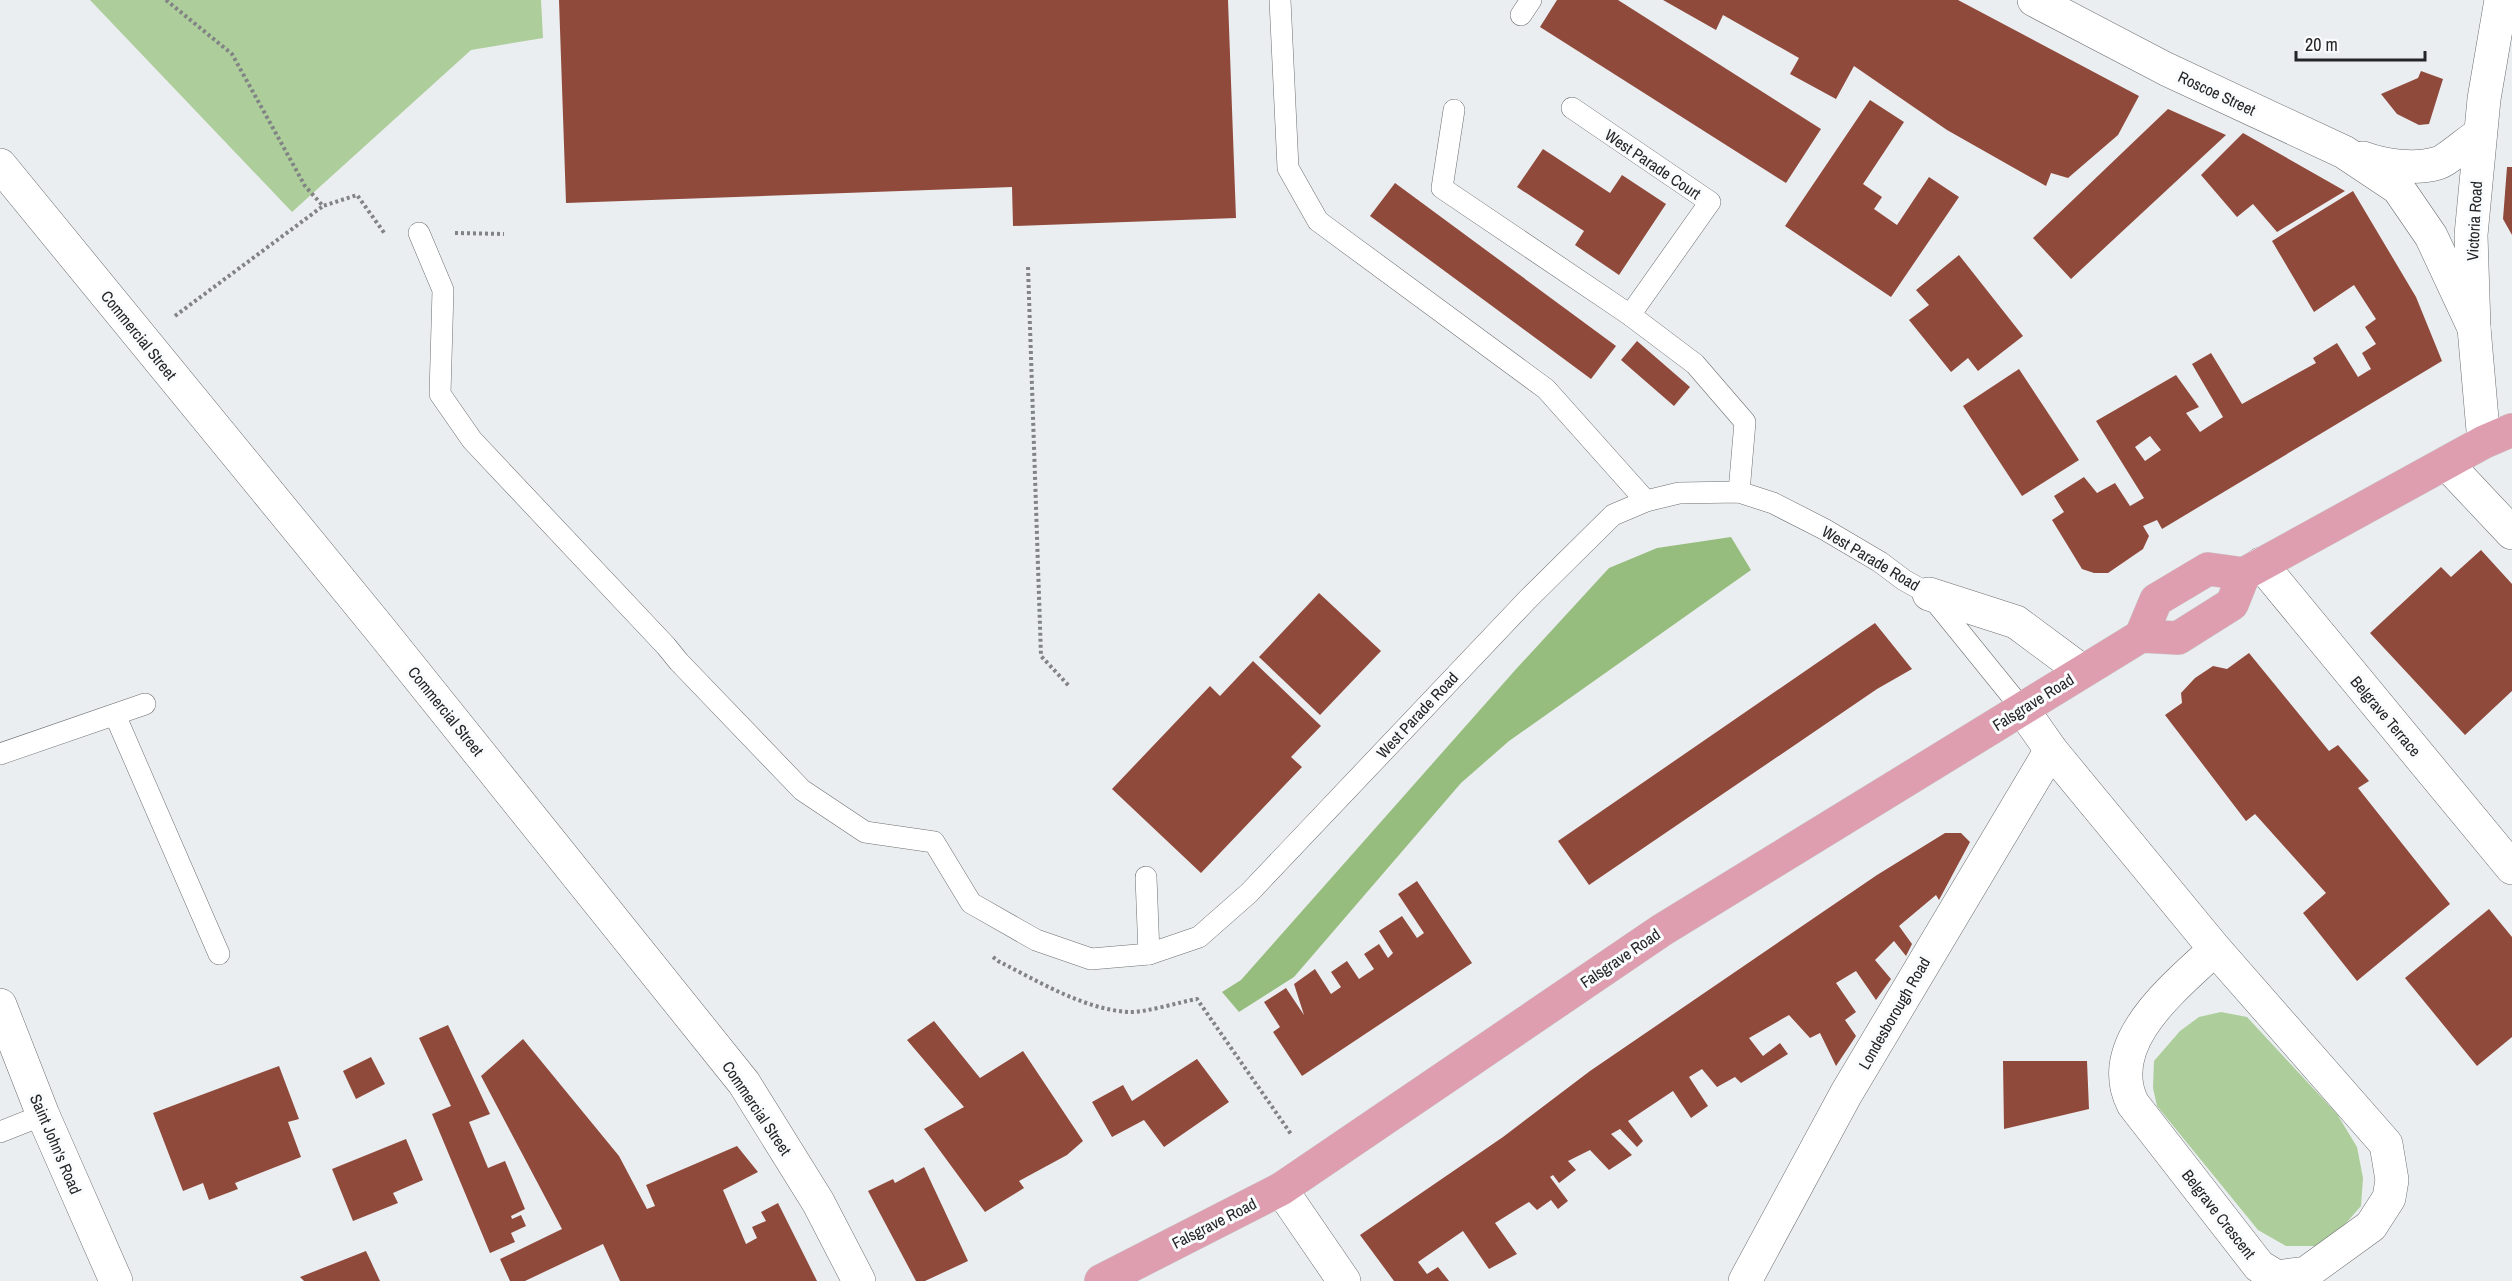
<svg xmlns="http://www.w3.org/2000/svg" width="2512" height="1281" viewBox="0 0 2512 1281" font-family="'Archivo Narrow',sans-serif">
<rect width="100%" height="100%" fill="#ebeef0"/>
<g fill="#adcd9a">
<path d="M90,0H541L543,38L471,50L292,212Z"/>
<path d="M2221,1012L2247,1017L2337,1114L2357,1147L2363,1178L2361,1206L2340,1230L2316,1246H2286L2258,1230L2157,1106L2153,1088L2154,1061L2180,1031L2199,1017Z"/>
</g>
<path fill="#96bd7e" d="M1731,537L1751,570L1509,741L1461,783L1294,977L1239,1012L1222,992L1241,980L1517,668L1609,568L1657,548Z"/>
<g fill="#8f4a3c" fill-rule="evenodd">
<path d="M559,0H1228L1236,218L1013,226L1012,187L566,203Z"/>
<path d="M1557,0H1618L1821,129L1786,183L1540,27Z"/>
<path d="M1663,0H1958L2139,96L2118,135L2068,178L2051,173L2046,186L1947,130L1854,66L1836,99L1790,74L1799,58L1723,15L1716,30Z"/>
<path d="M2421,71L2443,79L2429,124L2419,125L2397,114L2381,94L2418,78Z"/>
<path d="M1870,100L1904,122L1863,184L1882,197L1874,209L1897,225L1929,177L1959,197L1891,297L1785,226Z"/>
<path d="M2168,109L2226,135L2071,279L2033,238Z"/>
<path d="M2243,133L2345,191L2277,232L2253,204L2237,217L2201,175Z"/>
<path d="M1543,149L1610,193L1622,175L1666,204L1619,275L1575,245L1584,231L1517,187Z"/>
<path d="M2507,167H2512V235L2503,219Z"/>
<path d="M1395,183L1616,346L1591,379L1370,216Z"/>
<path d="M2353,191L2416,297L2442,361L2162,529L2157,520L2143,526L2149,536L2143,549L2108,573H2094L2082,569L2052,520L2064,512L2054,496L2084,477L2097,493L2115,483L2130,506L2144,498L2096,421L2176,375L2199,407L2186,413L2200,432L2223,417L2192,364L2211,353L2242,404L2316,363L2313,358L2337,343L2358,377L2371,369L2362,353L2376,344L2365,327L2376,319L2354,285L2314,312L2272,241ZM2150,436L2161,450L2145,461L2135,447Z"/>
<path d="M1959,255L2023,336L1978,371L1968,358L1951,372L1909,320L1929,305L1916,290Z"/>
<path d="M1637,341L1690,387L1674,406L1621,360Z"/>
<path d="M2019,369L2079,460L2022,496L1963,406Z"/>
<path d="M2481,550L2512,584V691L2465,735L2370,633L2441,567L2451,577Z"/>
<path d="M1319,593L1381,651L1320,715L1259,657Z"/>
<path d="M1875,623L1912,669L1877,689L1589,885L1558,841Z"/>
<path d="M2249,653L2329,751L2338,745L2369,781L2358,788L2450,904L2357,981L2303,913L2326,893L2255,814L2246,821L2165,715L2182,703L2181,693L2195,678L2213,666L2227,669Z"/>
<path d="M1253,661L1321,726L1291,757L1302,767L1201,873L1112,789L1210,686L1220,696Z"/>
<path d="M1945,833H1961L1970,842L1939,900L1936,895L1899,926L1912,944L1906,956L1894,941L1875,960L1891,979L1876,1000L1856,971L1836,983L1856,1012L1845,1020L1856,1036L1836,1066L1820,1033L1810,1038L1789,1015L1749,1038L1763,1056L1780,1043L1788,1054L1741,1083L1735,1077L1717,1087L1702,1069L1689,1077L1708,1106L1691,1118L1673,1091L1628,1121L1643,1141L1637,1147L1620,1129L1611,1134L1632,1155L1609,1170L1590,1150L1568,1161L1576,1170L1559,1183L1553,1175L1550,1177L1568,1201L1558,1209L1551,1200L1537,1210L1529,1202L1495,1223L1517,1254L1489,1269L1463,1231L1418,1262L1427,1274L1438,1267L1449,1281H1394L1360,1235L1503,1137L1590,1071L1877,875Z"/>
<path d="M1417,881L1472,963L1302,1076L1273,1032L1280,1027L1264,1002L1286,988L1304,1015L1294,984L1315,969L1331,994L1341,987L1331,972L1347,961L1359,979L1374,969L1364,954L1379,944L1388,958L1393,953L1379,931L1402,916L1417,938L1424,933L1398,894Z"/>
<path d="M2489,909L2512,937V1037L2477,1066L2405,978Z"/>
<path d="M934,1021L980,1078L1023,1051L1083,1141L1067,1155L1019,1181L1024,1188L985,1212L924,1129L964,1107L907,1040Z"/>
<path d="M448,1025L490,1114L469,1122L488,1168L505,1161L525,1209L511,1216L512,1219L521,1215L526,1226L511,1233L515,1242L490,1253L432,1114L451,1106L419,1038Z"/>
<path d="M523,1039L619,1156L647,1209L655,1206L646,1185L737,1146L758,1172L723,1190L746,1244L757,1238L752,1227L766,1221L761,1212L778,1203L817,1281H620L603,1244L525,1281H510L500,1259L562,1229L481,1076Z"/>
<path d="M371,1057L385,1084L356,1099L343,1071Z"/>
<path d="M1197,1059L1229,1102L1164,1147L1144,1120L1112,1137L1092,1102L1123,1085L1132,1101Z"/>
<path d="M2003,1061H2087L2089,1109L2004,1129Z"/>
<path d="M279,1066L299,1119L288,1122L301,1157L235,1183L238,1189L209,1200L203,1183L183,1191L153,1113Z"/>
<path d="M406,1139L423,1180L393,1193L398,1203L353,1221L332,1169Z"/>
<path d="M924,1167L968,1261L925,1281H916L868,1191L893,1179L895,1183Z"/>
<path d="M366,1251L380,1281H304L300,1277Z"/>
</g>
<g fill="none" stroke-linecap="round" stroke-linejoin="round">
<defs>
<g id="service">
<path d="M1280,0L1288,168L1318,221L1546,389L1646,501"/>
<path d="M1521,15L1531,0"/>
<path d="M1572,108L1710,202L1630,315"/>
<path d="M1454,110L1442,188L1630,315L1695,364L1745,422L1739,492"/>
<path d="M419,233L443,290L440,394L472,440L666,646L679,662L802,790L865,832L934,842L971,903L1036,940L1091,959L1149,954L1199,937L1249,893L1528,599L1613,515L1646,501L1679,493L1739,492L1773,503L1824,529L1880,562L1904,580L1929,594L2023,710"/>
<path d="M115,715L219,954"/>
<path d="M0,754L145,704"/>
<path d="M1146,877L1149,954"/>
<path d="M0,1132L43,1115"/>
</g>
<g id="minor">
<path d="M2034,0L2166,69L2344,152L2398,188L2431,236L2474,328"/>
<path d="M2363,158C2385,166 2415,170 2438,163C2446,161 2470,140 2480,134"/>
<path d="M0,165L379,628L744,1083L818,1202L859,1281"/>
<path d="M2447,464L2512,533"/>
<path d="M2261,564L2512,868"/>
<path d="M1929,594L2016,622L2082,671"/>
<path d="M2023,710L2051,750L2215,949L2386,1144L2392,1180L2389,1198L2371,1226L2306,1273L2277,1277L2259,1266L2133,1104C2102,1043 2176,986 2215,949"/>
<path d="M0,1005L43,1115L116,1281"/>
<path d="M1281,1189L1344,1281"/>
<path d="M1745,1281L1846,1094L2051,750"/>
</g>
<path id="secondary" d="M2484,442L2474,328L2471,235L2484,99L2501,0"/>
<g id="trunk">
<path d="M2141,636L2156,600L2208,569L2244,574"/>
<path d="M1101,1281L1281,1189L1662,930L2141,636L2178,638L2232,604L2244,574L2484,442L2512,430"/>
</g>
</defs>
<use href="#service" stroke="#6d6f71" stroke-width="22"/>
<use href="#minor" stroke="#6d6f71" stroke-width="34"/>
<use href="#secondary" stroke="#6d6f71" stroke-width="34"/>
<use href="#trunk" stroke="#cacbcb" stroke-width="34"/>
<g stroke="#818385" stroke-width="4" stroke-dasharray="3 3" stroke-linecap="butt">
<path d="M166,0L232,54L305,186L323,206L357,195L385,234"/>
<path d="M455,233L504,234"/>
<path d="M1028,267L1041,656L1069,686"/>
<path d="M175,316L323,206"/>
<path d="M993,957L998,961C1038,981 1083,1009 1128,1012C1145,1013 1179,1002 1197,999L1291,1134"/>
</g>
<use href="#service" stroke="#fff" stroke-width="21"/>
<use href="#minor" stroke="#fff" stroke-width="33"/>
<use href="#secondary" stroke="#fff" stroke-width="33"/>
<use href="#trunk" stroke="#de9eb0" stroke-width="33"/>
</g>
<g text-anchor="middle" stroke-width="6" stroke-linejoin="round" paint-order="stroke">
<g font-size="16" fill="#242526" stroke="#f9fbfd">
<text transform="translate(2217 93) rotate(25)" y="6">Roscoe Street</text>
<text transform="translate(1653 164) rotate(34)" y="6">West Parade Court</text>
<text transform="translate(2474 221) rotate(-87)" y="6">Victoria Road</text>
<text transform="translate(139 335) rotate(51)" y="6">Commercial Street</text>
<text transform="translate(1871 558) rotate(31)" y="6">West Parade Road</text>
<text transform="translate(2033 702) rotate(-32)" y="6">Falsgrave Road</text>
<text transform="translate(446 711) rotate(51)" y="6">Commercial Street</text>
<text transform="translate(1417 715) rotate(-47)" y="6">West Parade Road</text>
<text transform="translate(2386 716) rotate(50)" y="6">Belgrave Terrace</text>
<text transform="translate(1620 958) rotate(-34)" y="6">Falsgrave Road</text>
<text transform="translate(1894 1013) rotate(-60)" y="6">Londesborough Road</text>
<text transform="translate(757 1108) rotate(56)" y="6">Commercial Street</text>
<text transform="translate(56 1144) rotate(67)" y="6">Saint John's Road</text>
<text transform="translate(2219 1214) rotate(52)" y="6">Belgrave Crescent</text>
<text transform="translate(1214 1223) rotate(-27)" y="6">Falsgrave Road</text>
</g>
</g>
<path d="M2296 51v9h129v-9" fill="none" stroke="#242526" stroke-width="3"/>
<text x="2305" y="51" font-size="18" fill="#242526" stroke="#f9fbfd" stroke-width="4.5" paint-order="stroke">20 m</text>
</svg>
